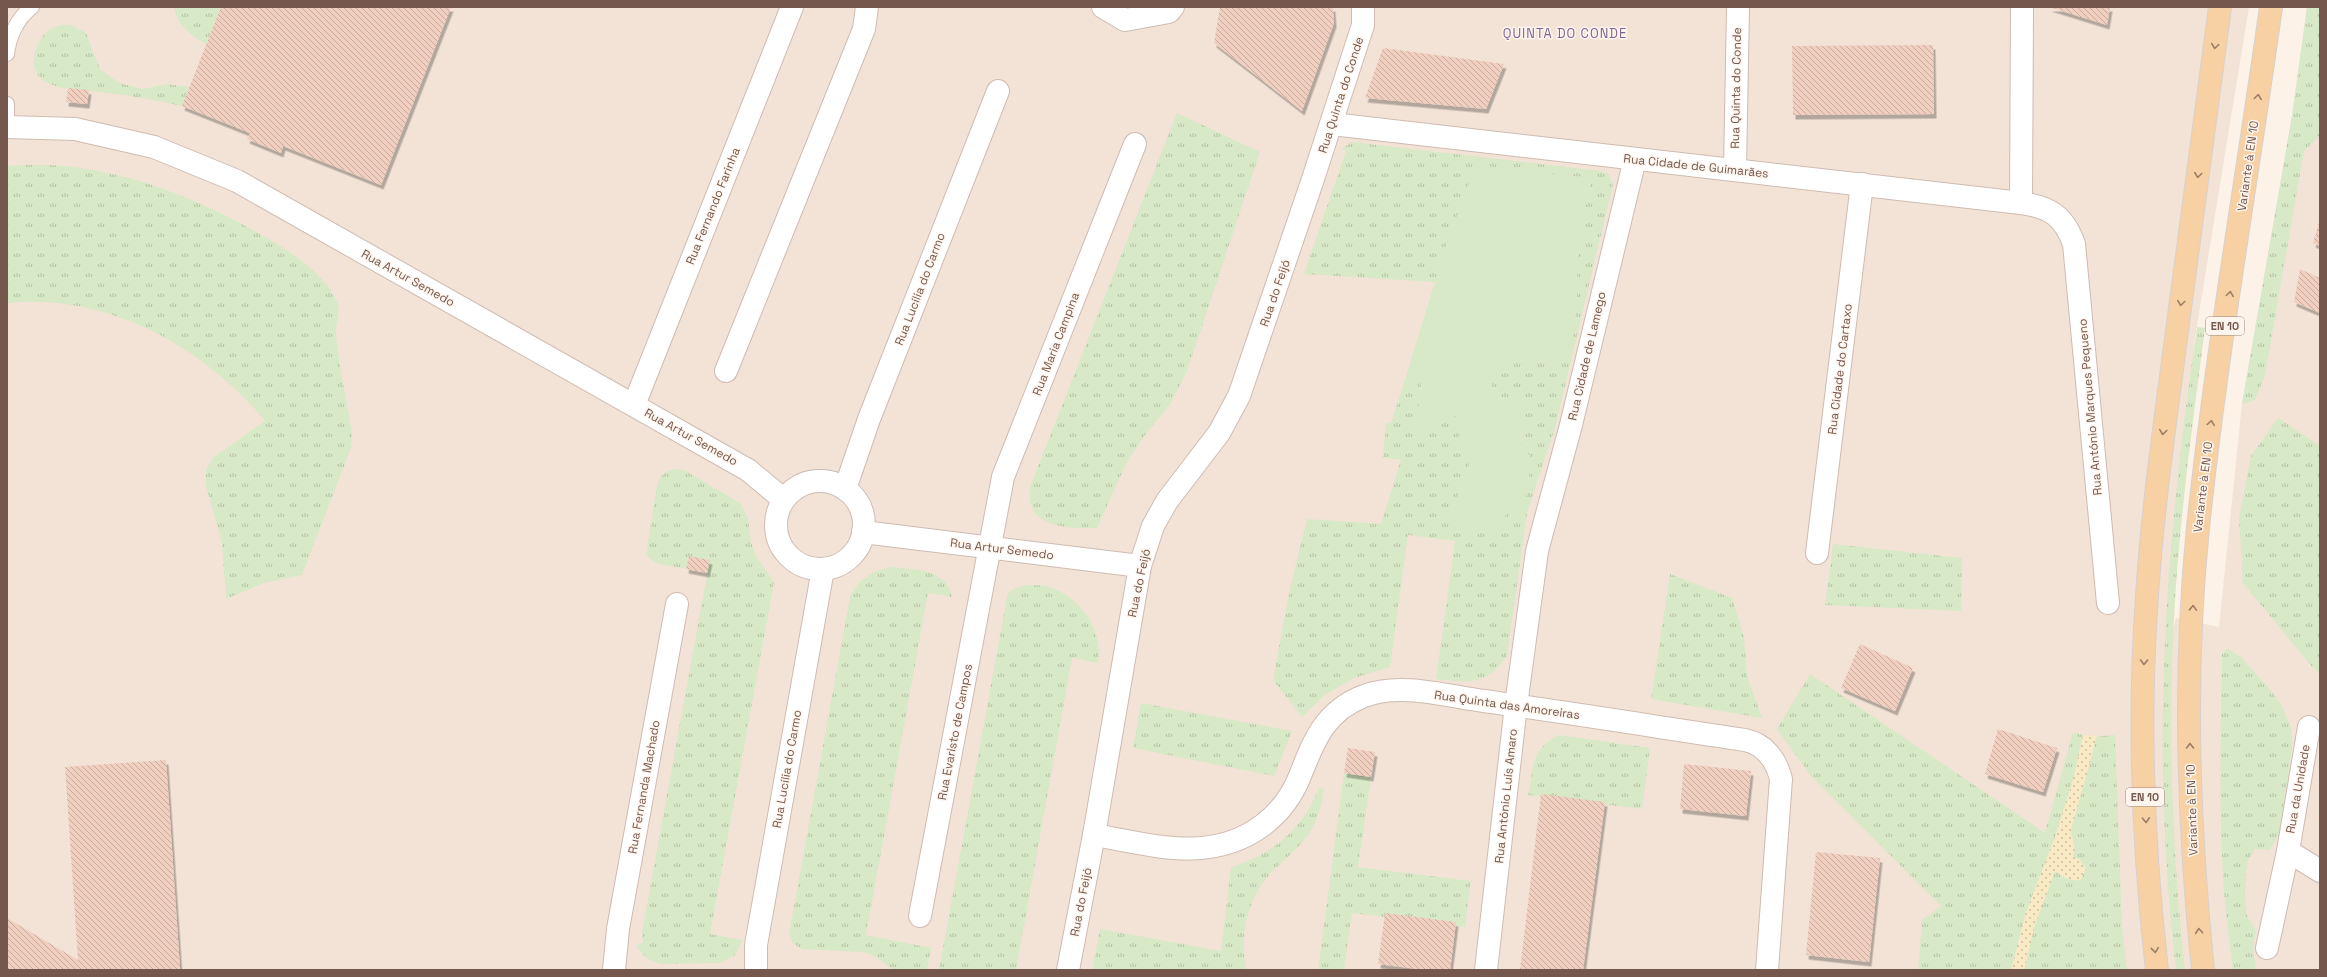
<svg xmlns="http://www.w3.org/2000/svg" width="2327" height="977" viewBox="0 0 2327 977" font-family="'Space Grotesk',sans-serif">
<defs>
<pattern id="grass-tufts" width="24" height="20" patternUnits="userSpaceOnUse"><rect width="24" height="20" fill="#d7e9c6"/><path d="M3 7l-1-3M5 7V3M7 7l1-3M15 17l-1-3M17 17v-4M19 17l1-3" fill="none" stroke="#b3c0a3"/></pattern>
<pattern id="sand-dots" width="8" height="8" patternUnits="userSpaceOnUse"><rect width="8" height="8" fill="#f9e9c4"/><path d="M2 2h.1M6 6h.1" fill="none" stroke="#cec0a1" stroke-width="1.8" stroke-linecap="round"/></pattern>
<pattern id="building-back-hatch" width="6" height="6" patternUnits="userSpaceOnUse"><rect width="6" height="6" fill="#f0cfc0"/><path d="M-1 5l2 2M0 0l6 6M5-1l2 2" fill="none" stroke="#c7ab9e"/></pattern>
<filter id="shadow"><feDropShadow dx="2.5" dy="4.5" stdDeviation="0" flood-color="#0004"/></filter>
</defs>
<rect width="100%" height="100%" fill="#fcf2e8"/>
<path fill="#f3e3d6" d="M7,7H2249L2194,344L2169,643L2176,618L2219,627L2242,404L2292,116L2307,7H2320V970H7Z"/>
<g fill="url(#grass-tufts)">
<path d="M174,7H221L206,44C191,36 177,25 174,7Z"/>
<path d="M2307,7H2320V135L2304,151L2265,375L2255,400L2242,404L2292,116Z"/>
<path d="M64,25H71L86,33L100,69L119,83L143,89L166,84L189,87L182,106C155,100 128,95 100,92C83,90 61,90 46,82C26,72 34,41 49,30C53,27 59,26 64,25Z"/>
<path d="M1177,113L1260,152L1187,371L1171,403L1145,435L1127,462L1097,528C1067,529 1024,528 1030,487Z"/>
<path d="M1352,142L1601,171L1608,174L1613,184L1555,428L1527,513L1507,656C1485,687 1470,682 1436,679L1455,541L1408,535L1390,667L1354,678L1325,695L1302,717L1273,680L1290,588L1307,519L1381,524L1401,460L1383,457L1386,423H1391L1403,386L1422,375L1420,400L1413,430L1454,416L1466,418L1473,454L1449,520L1495,534L1499,521L1528,492L1530,456L1520,446L1523,403L1490,394L1497,361L1564,362L1577,307V267L1581,232L1591,178L1476,166L1447,243L1435,282L1304,274L1346,151L1341,149Z"/>
<path d="M7,166C96,158 182,190 258,233C286,248 324,272 337,302C341,312 335,324 336,335C339,368 347,401 352,434L351,448L302,575L264,583L226,599L222,543L206,486V470L214,457L265,421C203,346 107,293 7,303Z"/>
<path d="M2197,327L2205,328C2194,414 2182,499 2176,585C2167,714 2171,842 2185,970H2176C2150,752 2165,543 2197,327Z"/>
<path d="M2278,418L2320,446V673L2313,668L2243,583L2239,518L2251,456Z"/>
<path d="M675,469L684,470L740,503L748,518L751,542L756,556L774,582L710,934L743,940L735,955L720,963L660,964L646,958L636,946L643,942L642,932L707,575V573L655,563L646,555L657,485C661,475 665,471 675,469Z"/>
<path d="M1833,544L1962,558L1961,611L1825,605Z"/>
<path d="M894,567C917,570 947,569 952,597L928,593L866,935L931,948L927,970H894L874,956L862,952L801,949L793,943L789,934L850,597C858,579 876,568 894,567Z"/>
<path d="M1670,574L1732,598L1744,637L1747,676L1762,718L1651,699Z"/>
<path d="M1027,585C1033,585 1039,585 1045,586C1079,594 1104,629 1098,663L1072,658L1016,970H939L1007,597C1010,588 1018,587 1027,585Z"/>
<path d="M2227,648L2241,657L2272,692L2283,708L2291,728L2292,748L2280,832L2270,850L2255,849L2247,862L2245,893L2246,914L2256,931L2253,946L2256,970H2233C2228,932 2223,893 2222,855C2219,788 2221,721 2222,654Z"/>
<path d="M1810,674L2045,833L2073,732L2089,737L2115,735L2122,926L2127,970H1918L1922,920L1941,906L1811,776L1777,729Z"/>
<path d="M1141,703L1292,731L1274,776L1133,748Z"/>
<path d="M1559,735L1650,748L1642,809L1528,795C1534,766 1531,749 1559,735Z"/>
<path d="M1344,773L1371,777L1358,867L1471,881L1465,927L1352,913L1344,970H1318Z"/>
<path d="M1319,788L1324,789C1322,802 1319,815 1313,827C1303,846 1285,858 1270,874C1246,901 1240,935 1246,970H1092L1100,929L1221,951L1231,867C1273,855 1303,828 1319,788Z"/>
</g>
<path fill="url(#sand-dots)" d="M2083,735L2097,736L2071,831L2075,849L2073,856L2080,860L2086,869L2081,880C2070,881 2064,878 2055,871L2035,925L2024,970H2011L2026,912L2056,834L2074,776Z"/>
<path fill="#d7e9c6" d="M1476,165L1591,178L1581,232L1577,267V307L1564,362L1497,361L1490,394L1523,403L1520,446L1530,456L1528,492L1521,508C1506,511 1500,519 1495,534L1475,532L1449,520L1473,454L1455,447L1466,418L1454,416L1413,430L1420,400L1422,375L1403,386L1447,243Z"/>
<g fill="url(#building-back-hatch)" filter="url(#shadow)">
<path d="M221,7H451L381,185L283,146L281,153L247,139L250,133L182,106Z"/>
<path d="M1220,7H1333L1334,23L1302,111L1214,43Z"/>
<path d="M2049,7H2110L2107,25Z"/>
<path d="M1933,45L1934,114L1793,115L1792,46Z"/>
<path d="M1383,48L1504,64L1486,109L1365,98Z"/>
<path d="M68,88L89,90L87,104L66,102Z"/>
<path d="M2320,219V246L2313,243Z"/>
<path d="M2300,269L2320,278V313L2294,302Z"/>
<path d="M689,556L710,560L707,573L686,569Z"/>
<path d="M1860,644L1913,668L1895,711L1841,688Z"/>
<path d="M1998,729L2057,748L2043,792L1985,774Z"/>
<path d="M1348,748L1375,752L1371,777L1344,773Z"/>
<path d="M166,760L180,970H7V918L78,960L65,767Z"/>
<path d="M1684,764L1751,771L1746,816L1680,809Z"/>
<path d="M1541,794L1605,802L1583,970H1520Z"/>
<path d="M1816,852L1880,858L1869,962L1806,955Z"/>
<path d="M1385,913L1456,922L1450,970H1425L1378,964Z"/>
</g>
<g fill="none" stroke-linecap="round" stroke-linejoin="round">
<defs>
<g id="lane">
<path d="M7,54C9,37 17,18 32,7"/>
<path d="M7,104V127"/>
</g>
<g id="street">
<path d="M1103,7L1125,20L1169,12L1173,7"/>
<path d="M1332,124L2021,203C2050,207 2064,216 2074,244L2108,603"/>
<path d="M7,127L75,129L154,147L237,181L748,470L783,499"/>
<path d="M1735,170L1738,7"/>
<path d="M2021,203L2022,7"/>
<path d="M726,371L864,29L867,7"/>
<path d="M634,405L792,7"/>
<circle cx="820" cy="525" r="44"/>
<path d="M845,489L869,419L998,91"/>
<path d="M863,532L1140,566"/>
<path d="M1817,553L1862,184"/>
<path d="M1094,835C1153,845 1211,864 1263,825C1280,812 1292,796 1300,776C1314,740 1325,711 1364,696C1400,682 1447,696 1484,701C1571,713 1658,727 1745,740C1765,744 1776,760 1781,779L1767,970"/>
<path d="M2288,851L2320,871"/>
<path d="M920,916L1003,477L1135,144"/>
<path d="M2267,948L2288,851L2309,727"/>
<path d="M614,970L618,929L677,604"/>
<path d="M756,970V945L823,569"/>
<path d="M1068,970L1094,835L1140,566L1153,526L1167,501L1219,433L1239,396L1312,182L1363,25V7"/>
<path d="M1486,970L1516,705L1537,551L1571,425L1635,159"/>
</g>
<g id="primary">
<path d="M2157,970C2143,847 2138,720 2147,596C2153,502 2167,409 2179,316C2193,213 2207,110 2220,7"/>
<path d="M2203,970C2188,824 2183,674 2198,528C2216,354 2247,180 2271,7"/>
</g>
</defs>
<use href="#lane" stroke="#cfbbb1" stroke-width="16"/>
<use href="#street" stroke="#cfbbb1" stroke-width="24"/>
<use href="#primary" stroke="#d8d0cd" stroke-width="24"/>
<use href="#lane" stroke="#fff" stroke-width="14"/>
<use href="#street" stroke="#fff" stroke-width="22"/>
<use href="#primary" stroke="#f7d1a3" stroke-width="22"/>
</g>
<defs><path id="oneway-chevron" d="M-2-3.5L2.5 0L-2 3.5" fill="none" stroke-width="1.6" stroke-linecap="round" stroke-linejoin="round"/></defs>
<g stroke="#9c7c67">
<use href="#oneway-chevron" transform="translate(2215 46) rotate(98)"/>
<use href="#oneway-chevron" transform="translate(2258 97) rotate(-82)"/>
<use href="#oneway-chevron" transform="translate(2198 175) rotate(98)"/>
<use href="#oneway-chevron" transform="translate(2230 294) rotate(-82)"/>
<use href="#oneway-chevron" transform="translate(2181 303) rotate(98)"/>
<use href="#oneway-chevron" transform="translate(2211 423) rotate(-82)"/>
<use href="#oneway-chevron" transform="translate(2163 432) rotate(97)"/>
<use href="#oneway-chevron" transform="translate(2193 608) rotate(-88)"/>
<use href="#oneway-chevron" transform="translate(2144 662) rotate(92)"/>
<use href="#oneway-chevron" transform="translate(2190 746) rotate(-90)"/>
<use href="#oneway-chevron" transform="translate(2146 820) rotate(87)"/>
<use href="#oneway-chevron" transform="translate(2199 931) rotate(-95)"/>
<use href="#oneway-chevron" transform="translate(2155 950) rotate(84)"/>
</g>
<g text-anchor="middle" stroke-width="3" stroke-linejoin="round" paint-order="stroke">
<g fill="#fef6ee" stroke="#9e877d" stroke-width="1">
<rect x="2206" y="317" width="38" height="18" rx="3"/>
<rect x="2126" y="788" width="38" height="18" rx="3"/>
</g>
<g font-size="11" font-weight="bold" fill="#75574d">
<text x="2225" y="330">EN 10</text>
<text x="2145" y="801">EN 10</text>
</g>
<g font-size="12" fill="#75574d" stroke="#fef6ee">
<text transform="translate(1736 88) rotate(-89)" y="4">Rua Quinta do Conde</text>
<text transform="translate(1341 95) rotate(-72)" y="4">Rua Quinta do Conde</text>
<text transform="translate(1696 166) rotate(6)" y="4">Rua Cidade de Guimarães</text>
<text transform="translate(2248 166) rotate(-82)" y="4">Variante à EN 10</text>
<text transform="translate(713 206) rotate(-68)" y="4">Rua Fernando Farinha</text>
<text transform="translate(408 278) rotate(29)" y="4">Rua Artur Semedo</text>
<text transform="translate(920 289) rotate(-69)" y="4">Rua Lucília do Carmo</text>
<text transform="translate(1275 293) rotate(-71)" y="4">Rua do Feijó</text>
<text transform="translate(1056 344) rotate(-69)" y="4">Rua Maria Campina</text>
<text transform="translate(1587 356) rotate(-77)" y="4">Rua Cidade de Lamego</text>
<text transform="translate(1840 369) rotate(-83)" y="4">Rua Cidade do Cartaxo</text>
<text transform="translate(2090 407) rotate(-95)" y="4">Rua António Marques Pequeno</text>
<text transform="translate(691 437) rotate(29)" y="4">Rua Artur Semedo</text>
<text transform="translate(2203 487) rotate(-83)" y="4">Variante à EN 10</text>
<text transform="translate(1002 549) rotate(7)" y="4">Rua Artur Semedo</text>
<text transform="translate(1139 583) rotate(-78)" y="4">Rua do Feijó</text>
<text transform="translate(1507 705) rotate(8)" y="4">Rua Quinta das Amoreiras</text>
<text transform="translate(955 732) rotate(-79)" y="4">Rua Evaristo de Campos</text>
<text transform="translate(787 769) rotate(-80)" y="4">Rua Lucília do Carmo</text>
<text transform="translate(644 787) rotate(-80)" y="4">Rua Fernanda Machado</text>
<text transform="translate(2298 789) rotate(-80)" y="4">Rua da Unidade</text>
<text transform="translate(1506 796) rotate(-84)" y="4">Rua António Luís Amaro</text>
<text transform="translate(2192 810) rotate(-92)" y="4">Variante à EN 10</text>
<text transform="translate(1081 902) rotate(-79)" y="4">Rua do Feijó</text>
</g>
<g font-size="13" letter-spacing="1" fill="#7e6591" stroke="#fef6ee">
<text x="1565" y="38">QUINTA DO CONDE</text>
</g>
</g>
<rect width="2327" height="977" fill="none" stroke="#75574d" stroke-width="16"/>
</svg>
